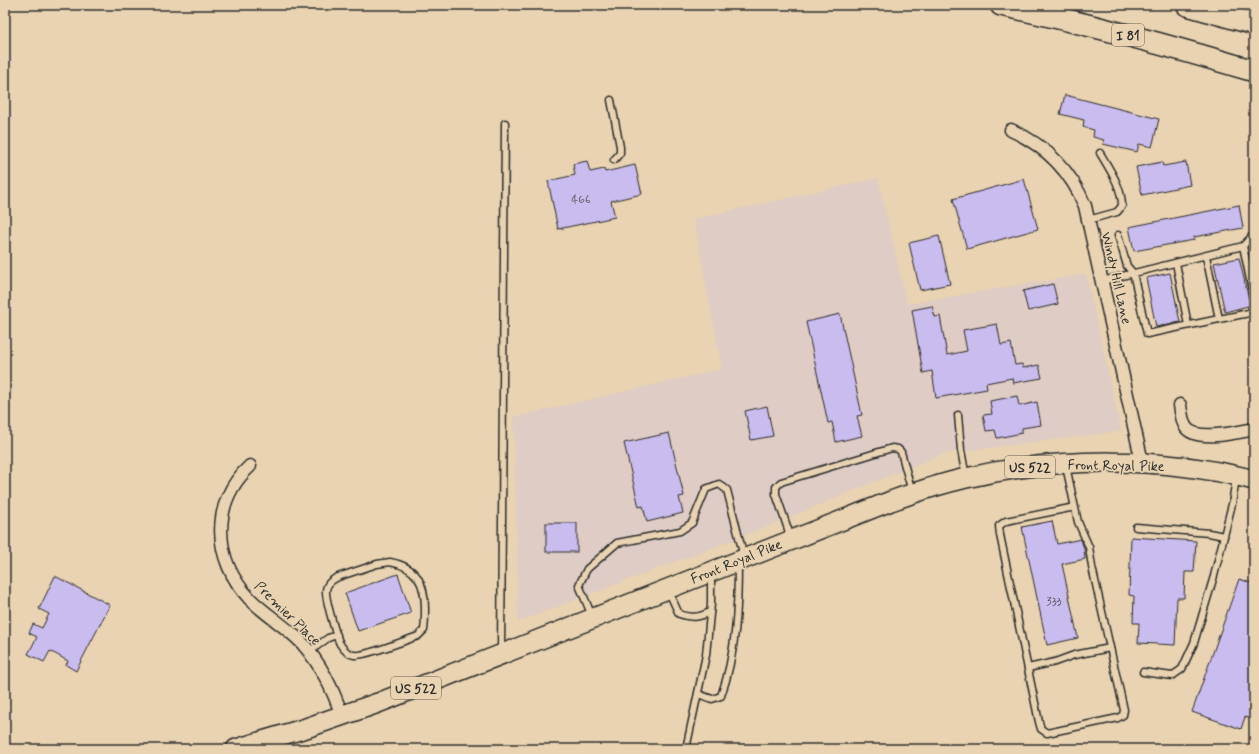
<svg xmlns="http://www.w3.org/2000/svg" width="1259" height="754" viewBox="0 0 1259 754" font-family="Mynerve,sans-serif">
<rect width="100%" height="100%" fill="#e9d3b2"/>
<filter id="ink" filterUnits="userSpaceOnUse"><feTurbulence type="fractalNoise" baseFrequency=".025" numOctaves="2"/><feDisplacementMap in="SourceGraphic" scale="8" xChannelSelector="R" yChannelSelector="G"/><feConvolveMatrix kernelMatrix="1 2 1 2 8 2 1 2 1" color-interpolation-filters="sRGB"/></filter>
<g filter="url(#ink)">
<path fill="#dfccc4" d="M878,178L907,304L1086,274L1121,431L942,454L761,529L518,622L514,417L722,369L694,219Z"/>
<g fill="#c9bcee" stroke="#2b2b2b">
<path d="M1065,95L1159,119L1152,147L1139,144L1137,152L1103,144L1104,140L1093,137L1094,130L1083,127L1084,120L1060,114Z"/>
<path d="M587,161L590,172L604,169L605,172L635,165L642,194L611,201L615,217L558,229L548,181L575,175L573,164Z"/>
<path d="M1162,162L1163,166L1186,162L1190,185L1142,195L1136,167Z"/>
<path d="M1024,179L1038,229L967,249L953,199Z"/>
<path d="M1239,205L1243,228L1194,237V240L1134,251L1129,227Z"/>
<path d="M939,236L950,284L920,290L909,243Z"/>
<path d="M1239,258L1250,304L1248,306L1225,312L1214,263Z"/>
<path d="M1170,273L1180,322L1156,327L1146,278Z"/>
<path d="M1053,284L1058,304L1028,311L1023,291Z"/>
<path d="M932,306L935,317L940,316L947,355L967,351L963,330L997,324L1001,345L1011,343L1015,365L1022,364L1023,368L1039,365L1042,378L1013,383L1012,378L986,383L987,389L936,398L932,371L923,373L912,310Z"/>
<path d="M840,314L862,415L857,416L862,436L836,442L832,422L828,423L806,322Z"/>
<path d="M1017,396L1019,406L1037,402L1041,425L1022,428V433L997,438L995,430L986,431L983,415L992,414L990,401Z"/>
<path d="M767,406L773,436L751,440L745,411Z"/>
<path d="M669,433L684,496L679,497L683,513L647,522L643,506L639,507L624,443Z"/>
<path d="M1052,521L1057,544L1081,539L1084,549L1085,559L1062,564L1078,638L1047,645L1022,527Z"/>
<rect x="546" y="523" width="31" height="29"/>
<path d="M1131,537L1196,541L1194,572H1185L1184,598H1177L1175,645L1138,643L1139,623H1133L1134,596L1129,595Z"/>
<path d="M398,574L411,613L358,631L345,593Z"/>
<path d="M55,576L110,605L76,671L66,665L68,661L50,651L44,662L28,654L37,637L29,633L33,624L42,628L49,614L39,609Z"/>
<path d="M1239,579L1254,584V720L1245,717L1241,729L1192,712Z"/>
</g>
<g fill="none" stroke-linecap="round" stroke-linejoin="round">
<defs>
<g id="service">
<path d="M611,100L620,147V153L614,160"/>
<path d="M1088,220L1117,212L1122,206C1122,187 1110,170 1100,153"/>
<path d="M1118,235L1127,266L1133,273L1147,334L1219,319L1206,256"/>
<path d="M1243,246L1254,299"/>
<path d="M1176,263L1188,325"/>
<path d="M1102,281L1243,246L1254,234"/>
<path d="M1219,319L1249,313L1254,306"/>
<path d="M958,415L961,450L966,477"/>
<path d="M1066,466L1078,522L1089,547L1092,567L1124,710L1123,715L1118,718L1047,733L1041,729L1039,722L1000,535L999,526L1006,521L1075,507"/>
<path d="M1136,527L1209,533L1224,536"/>
<path d="M791,538L776,494V487L781,482L892,448L898,449L901,452L912,492"/>
<path d="M390,562C417,567 425,583 425,609C425,616 425,623 424,630L418,636C407,640 363,657 354,655C347,654 343,649 340,644C336,636 325,598 326,590C327,583 332,580 338,577L377,564Z"/>
<path d="M668,590L679,614C692,618 698,618 710,612"/>
<path d="M592,616L579,585L587,569L617,543L680,531L692,523L706,489L719,484L727,490L744,557"/>
<path d="M309,652L328,638L337,635"/>
<path d="M501,652L505,123"/>
<path d="M1028,668L1055,662L1074,655L1110,648"/>
<path d="M1143,672L1172,676L1182,669L1194,643L1214,576L1232,504L1236,478"/>
<path d="M698,694L712,699L721,696C736,654 738,608 738,564"/>
<path d="M686,749L706,655L711,604V575"/>
</g>
<g id="minor">
<path d="M1011,130C1046,146 1071,171 1085,206L1142,462"/>
<path d="M1180,405C1181,412 1182,420 1185,426C1194,443 1239,432 1254,429"/>
<path d="M250,466C210,503 213,560 250,599C266,615 287,627 303,644C322,666 333,689 342,716"/>
</g>
<path id="trunk" d="M236,749L306,728L378,703L891,501C916,492 940,484 966,478C1057,457 1164,456 1254,480"/>
<g id="motorway">
<path d="M1001,5C1086,23 1171,46 1254,71"/>
<path d="M1187,5L1254,24"/>
</g>
</defs>
<use href="#service" stroke="#2b2b2b" stroke-width="9"/>
<use href="#minor" stroke="#2b2b2b" stroke-width="15"/>
<use href="#trunk" stroke="#2b2b2b" stroke-width="22"/>
<use href="#motorway" stroke="#2b2b2b" stroke-width="24"/>
<use href="#service" stroke="#e9d3b2" stroke-width="6"/>
<use href="#minor" stroke="#e9d3b2" stroke-width="12"/>
<use href="#trunk" stroke="#e9d3b2" stroke-width="19"/>
<use href="#motorway" stroke="#e9d3b2" stroke-width="21"/>
</g>
</g>
<g text-anchor="middle" stroke-width="3.5" stroke-linejoin="round" paint-order="stroke">
<g font-size="12" fill="#524f5c">
<text x="581" y="203">466</text>
<text x="1054" y="605">333</text>
</g>
<g fill="#e9d3b2" stroke="#645d54" stroke-width="1">
<rect x="1112" y="24" width="32" height="22" rx="3"/>
<rect x="1005" y="456" width="50" height="22" rx="3"/>
<rect x="391" y="677" width="50" height="22" rx="3"/>
</g>
<g font-size="13" font-weight="bold" fill="#2b2b2b">
<text x="1128" y="40">I 81</text>
<text x="1030" y="472">US 522</text>
<text x="416" y="693">US 522</text>
</g>
<g font-size="14" fill="#2b2b2b" stroke="#e9d3b2">
<text transform="translate(1117 278) rotate(77)" y="5">Windy Hill Lane</text>
<text transform="translate(1116 465) rotate(1)" y="5">Front Royal Pike</text>
<text transform="translate(736 561) rotate(-22)" y="5">Front Royal Pike</text>
<text transform="translate(288 613) rotate(44)" y="5">Premier Place</text>
</g>
</g>
<rect width="1259" height="754" fill="none" stroke="#e9d3b2" stroke-width="20"/>
<rect x="10" y="10" width="1239" height="734" fill="none" stroke="#2b2b2b" stroke-width="1.5" filter="url(#ink)"/>
</svg>
